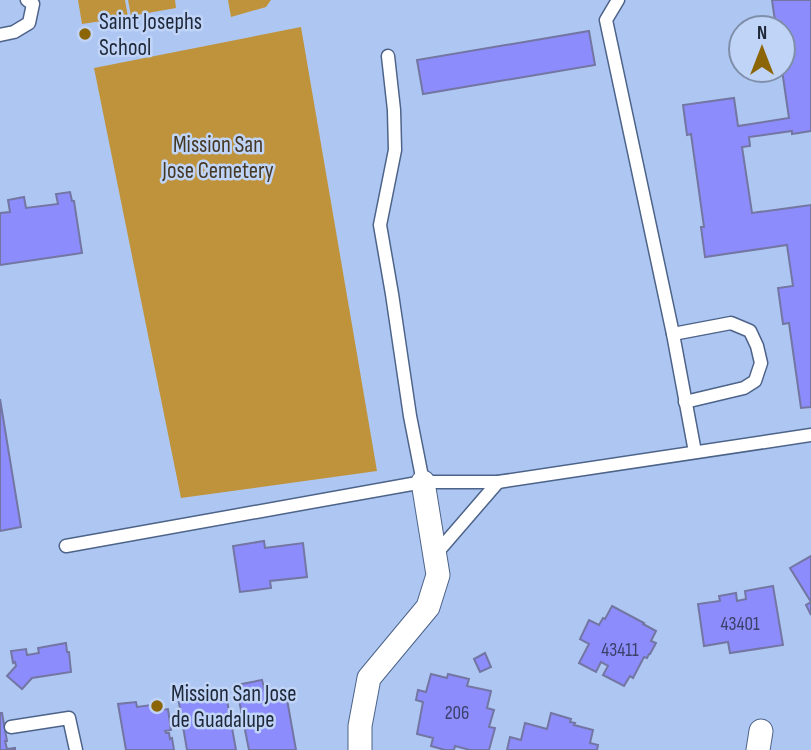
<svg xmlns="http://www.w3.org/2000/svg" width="811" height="750" viewBox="0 0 811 750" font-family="'Sofia Sans Condensed',sans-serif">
<rect width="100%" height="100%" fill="#aec7f2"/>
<g fill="#bf933b">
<path d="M78,0H125L128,17L82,24Z"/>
<path d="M128,0H175L176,8L131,16Z"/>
<path d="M228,0H274H271L266,7L231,17Z"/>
<path d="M301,27L377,471L181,498L94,68Z"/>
</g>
<g fill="#8c8cfc" stroke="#7376a2" stroke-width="2">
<path d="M772,0H811V131L792,134V131L749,137L750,146L742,147L752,213L811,205V407L801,408L789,323L783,324L778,288L793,286L787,245L705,257L701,227H704L691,134L687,135L683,105L734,98L738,126L789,118L782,70L783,28H776Z"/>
<path d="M589,31L595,65L423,94L417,60Z"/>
<path d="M70,192L72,201H74L82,253L0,265V213L10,212L8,200L24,197L26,208L58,204L56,194Z"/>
<path d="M0,399L21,527L0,531Z"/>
<path d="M264,541L265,548L303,543L307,577L270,581L271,588L240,592L233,546Z"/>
<path d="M811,556V615L806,605L811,602L790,568Z"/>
<path d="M773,586L783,645L730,653L728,642L704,646L698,604L720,601L719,596L736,593L737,601L746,599L745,591Z"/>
<path d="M612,606L644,623L643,624L656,631L651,641L656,643L650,654H649L647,658L644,657L633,678L630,676L624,686L603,675L608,666L601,662L596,672L579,663L589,644L580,639L589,620L599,625L603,618L605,619Z"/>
<path d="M66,643L67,652H69L71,672L32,678L22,689L7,676L16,666L15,662L13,663L11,651L26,649L27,655L39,653L38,648Z"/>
<path d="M485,653L491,667L480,672L474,659Z"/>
<path d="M431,674L447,678L448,674L469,679L467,686L491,691L487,708L494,710L489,727L495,728L489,750H470L455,746L454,750H445L431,746L433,738L417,734L423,702L416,700L418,690L426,692Z"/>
<path d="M262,680L265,692L285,688L296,750H249L236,685Z"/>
<path d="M196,694L197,699L211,697L212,702L227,700L236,750H187L178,697Z"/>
<path d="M136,702L137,707L151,705L153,711L168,709L171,730L165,731L166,733H169L170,739L172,738L174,750H126L118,704Z"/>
<path d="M0,713H2L7,741H5L7,749L15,748V750H0Z"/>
<path d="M551,713L571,719L570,722L575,723L574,725L593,730L590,743L598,745L597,750H507L510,737L521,740L525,723L547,729Z"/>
</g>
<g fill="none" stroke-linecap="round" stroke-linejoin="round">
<defs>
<g id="lane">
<path d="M618,0L606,20L673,334L695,452"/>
<path d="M0,35L14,32L29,23L33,4L27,0"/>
<path d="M388,56L394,110L395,150L380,225L392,294L410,416L423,482"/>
<path d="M673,334L731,323L750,331L757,346L761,363L755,381L744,388L685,402"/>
<path d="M66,546L423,482H498L811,435"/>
<path d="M435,555L498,482"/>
<path d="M11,727L69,718L76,750"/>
</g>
<g id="street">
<path d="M360,750V726L369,678L428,607L438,575L423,482"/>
<path d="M758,750L761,731"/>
</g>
</defs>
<use href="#lane" stroke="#4d6389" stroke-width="15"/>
<use href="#street" stroke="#4d6389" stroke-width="25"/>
<use href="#lane" stroke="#fff" stroke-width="12"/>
<use href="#street" stroke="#fff" stroke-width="23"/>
</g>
<g fill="#8c6506" stroke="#c0d4f7" stroke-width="2.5">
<circle cx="85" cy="34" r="7"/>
<circle cx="157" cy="706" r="7"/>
</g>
<g text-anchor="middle" stroke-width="5" stroke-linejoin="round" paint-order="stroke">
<g font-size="19" fill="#3a4068">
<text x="740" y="630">43401</text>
<text x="620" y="656">43411</text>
<text x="457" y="719">206</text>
</g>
<g font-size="23" fill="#1e2737" stroke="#c0d4f7" text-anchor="start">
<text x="99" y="29">Saint Josephs<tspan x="99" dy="26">School</tspan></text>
<text x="171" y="701">Mission San Jose<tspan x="171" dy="26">de Guadalupe</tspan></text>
</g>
<g font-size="23" fill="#453924" stroke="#c0d4f7">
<text x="218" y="152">Mission San<tspan x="218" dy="26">Jose Cemetery</tspan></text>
</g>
</g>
<g transform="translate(762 49)"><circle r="33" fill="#c0d4f7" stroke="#7f8faa" stroke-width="2"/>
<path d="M0-5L12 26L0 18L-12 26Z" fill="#8c6506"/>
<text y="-10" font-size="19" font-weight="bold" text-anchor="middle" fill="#1e2737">N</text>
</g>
</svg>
